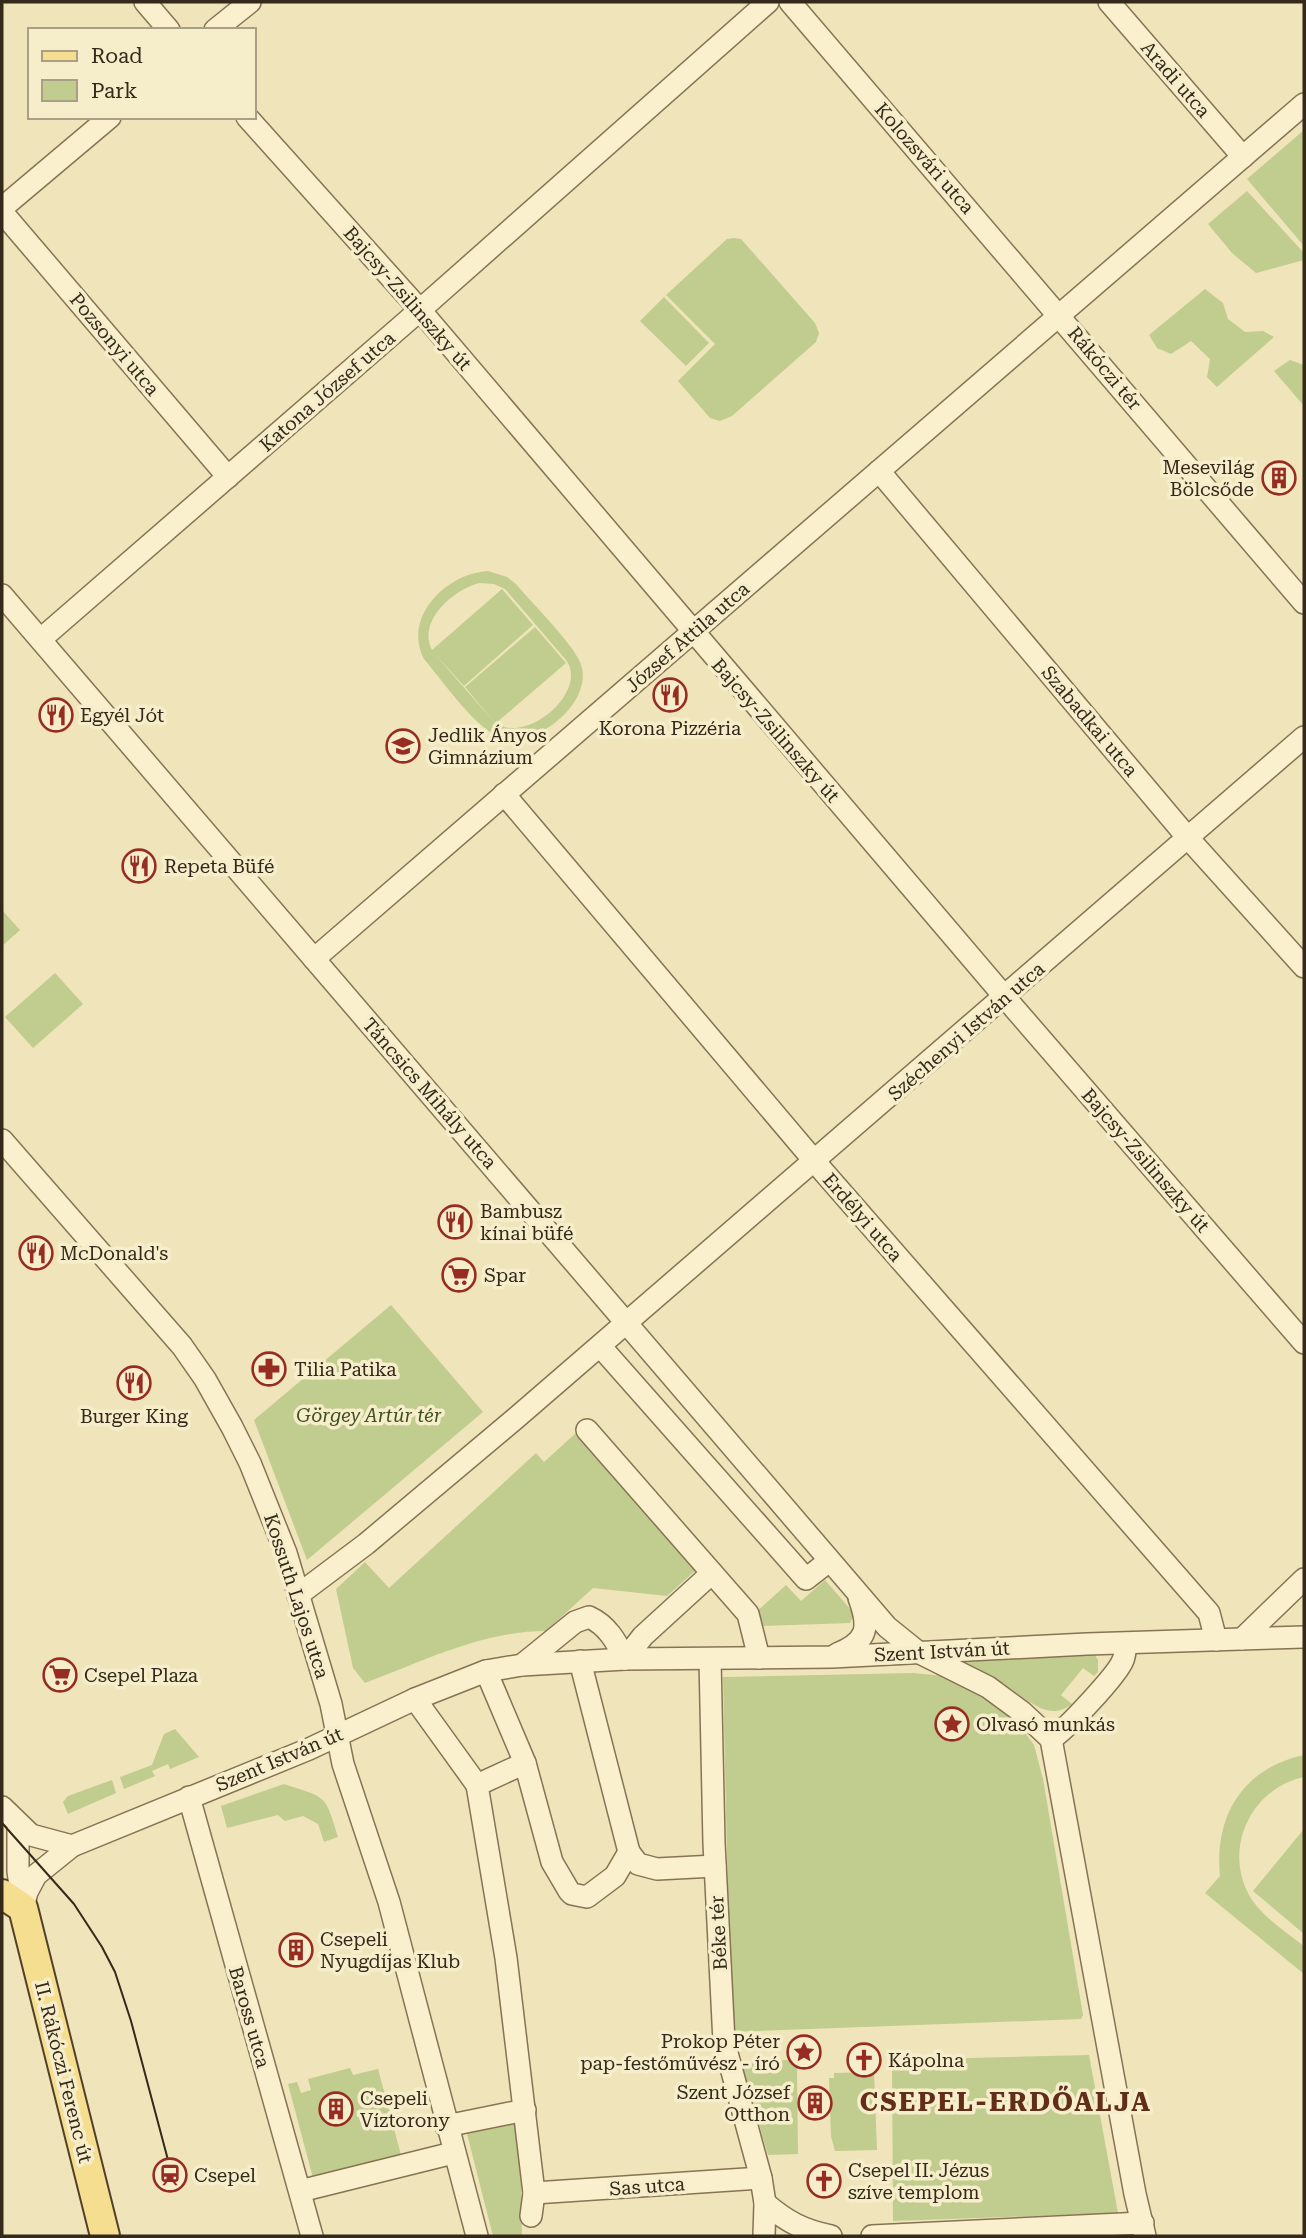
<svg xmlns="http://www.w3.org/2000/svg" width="1306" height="2238" viewBox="0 0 1306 2238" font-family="'Roboto Serif',serif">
<rect width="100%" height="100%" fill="#efe4ba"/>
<g fill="#c0cd8e" fill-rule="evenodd">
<path d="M1304,130V246L1247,179Z"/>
<path d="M1247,191L1304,253V260L1256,273L1232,253L1208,224Z"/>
<path d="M734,238L741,239L815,323L819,333L816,342L732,416L720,421L710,418L678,381L715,344L666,295L727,239Z"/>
<path d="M1205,289L1223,303L1228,319L1245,332L1263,331L1274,337L1217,387L1207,377L1210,359L1191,341L1171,354L1157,348L1149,335Z"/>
<path d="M664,297L709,343L686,366L640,321Z"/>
<path d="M1290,360L1304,365V406L1274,371Z"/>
<path d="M488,571L507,577L516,584C532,603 572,643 580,662C597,701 533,753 497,736C473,725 442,680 424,659C402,617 447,573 488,571ZM479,583L494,584L505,589L566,660C589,691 527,745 496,723L566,663L535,627L465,687L495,723L433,652L464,686L533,625L502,589L432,650C417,621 453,590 479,583Z"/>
<path d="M2,910L20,930L2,946Z"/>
<path d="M55,973L83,1004L33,1048L5,1017Z"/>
<path d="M391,1305L483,1412L307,1560L254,1420Z"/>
<path d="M576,1433L696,1570L667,1596L593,1588L546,1631C482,1631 424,1661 365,1683L353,1668L336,1589L365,1562L389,1588L536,1453L544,1462Z"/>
<path d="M825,1580L851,1610L854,1615L850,1623L762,1626L753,1615L786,1585L801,1601Z"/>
<path d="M1092,1651L1098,1660V1672L1094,1676L1083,1668L1061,1695L1072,1704C1061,1712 1053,1713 1040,1708L955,1658Z"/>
<path d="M913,1673L944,1676L968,1687L1012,1715L1034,1745L1043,1779L1083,2015L1081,2019L731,2032L723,1677Z"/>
<path d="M175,1729L199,1757L170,1769L168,1764L152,1771L155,1776L124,1789L120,1777L152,1765L164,1734Z"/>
<path d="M1304,1755V1777C1252,1788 1223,1847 1249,1895C1261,1916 1285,1931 1304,1946V1974L1205,1893L1220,1876C1214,1816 1243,1768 1304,1755Z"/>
<path d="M112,1780L116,1793L68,1814L63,1802L68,1796Z"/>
<path d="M284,1784C326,1798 325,1793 338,1837L324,1842L318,1824L303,1816L285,1821L278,1815L227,1828L221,1806Z"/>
<path d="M1304,1829V1934L1253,1891Z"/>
<path d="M1089,2055L1118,2213L893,2221L892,2060Z"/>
<path d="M789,2060L797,2064L798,2154L768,2155L741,2063Z"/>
<path d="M350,2068L353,2075L378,2069L401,2155L313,2178L288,2084L297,2082L301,2093L311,2090L308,2079Z"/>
<path d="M874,2072L877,2150L835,2151L831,2136L829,2078H834V2073Z"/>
<path d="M508,2121L517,2127L520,2135L522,2236H493L466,2130Z"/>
</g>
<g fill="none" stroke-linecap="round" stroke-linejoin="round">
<defs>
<g id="minor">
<path d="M145,2L169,30"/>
<path d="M790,2L1304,603"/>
<path d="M1109,2L1243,157"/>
<path d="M215,30L250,2"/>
<path d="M247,117L420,310L1015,1009L1304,1343"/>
<path d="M2,208L110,117"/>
<path d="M2,212L228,477"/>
<path d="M879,471L1188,838L1304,967"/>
<path d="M2,595L887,1627L918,1652L988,1687L1022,1712L1051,1739"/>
<path d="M41,639L420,310L768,2"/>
<path d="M504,794L822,1170L1209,1613L1216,1640"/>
<path d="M314,959L1304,104"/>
<path d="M2,1140L182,1346L205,1379L232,1427L250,1463L286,1553L331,1704L343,1764L389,1902L477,2236"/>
<path d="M600,1346L806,1579L829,1561"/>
<path d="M587,1430L748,1614L759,1658"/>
<path d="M298,1595L366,1544L516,1418L1304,737"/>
<path d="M1242,1639L1304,1579"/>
<path d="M837,1654C868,1641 870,1628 859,1598"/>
<path d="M625,1659L643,1636L712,1573"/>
<path d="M710,1659L714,1843L724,2042L761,2178L765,2203L764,2236"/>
<path d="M580,1661L629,1852L638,1864L657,1869L715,1866"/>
<path d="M522,1665L575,1622L589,1617C607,1625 616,1641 625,1659"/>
<path d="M486,1671L525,1763L552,1862L569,1891L572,1894L587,1897L615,1876L629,1852"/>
<path d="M415,1699L477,1785"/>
<path d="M1051,1739L1135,2194L1145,2236"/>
<path d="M1051,1739C1065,1731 1118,1674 1123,1660C1125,1656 1125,1649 1126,1644"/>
<path d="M525,1763L477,1785L506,1958L534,2193L531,2216"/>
<path d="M189,1797L312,2236"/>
<path d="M2,1807L31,1835L72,1846"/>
<path d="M18,1824V1871L22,1902"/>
<path d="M23,1908L27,1892L36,1875L72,1846L309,1749L415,1699L486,1671L522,1665L625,1659L832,1657L1087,1644L1304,1637"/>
<path d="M446,2126L525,2110"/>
<path d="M300,2191L453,2153"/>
<path d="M534,2193L761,2178"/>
<path d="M765,2203C787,2222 803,2230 831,2236"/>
<path d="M872,2236L1143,2223"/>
</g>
<path id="major" d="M2,1894L23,1908L105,2236"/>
</defs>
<use href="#minor" stroke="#867354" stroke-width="24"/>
<use href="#major" stroke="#534029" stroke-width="32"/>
<use href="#minor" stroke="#faf0cd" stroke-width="21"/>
<use href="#major" stroke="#f5de8f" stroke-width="28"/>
<path stroke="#34291a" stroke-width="2" d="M2,1823L74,1904L102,1947L115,1972L131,2021L172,2175"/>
</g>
<defs>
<symbol id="building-ring" viewBox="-11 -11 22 22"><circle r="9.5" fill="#f6edca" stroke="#972c22" stroke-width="1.5"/><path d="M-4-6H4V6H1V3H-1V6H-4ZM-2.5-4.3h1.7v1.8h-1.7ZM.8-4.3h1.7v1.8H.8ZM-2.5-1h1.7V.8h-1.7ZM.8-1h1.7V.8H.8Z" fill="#972c22"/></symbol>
<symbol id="restaurant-ring" viewBox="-11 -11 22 22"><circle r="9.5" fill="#f6edca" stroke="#972c22" stroke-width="1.5"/><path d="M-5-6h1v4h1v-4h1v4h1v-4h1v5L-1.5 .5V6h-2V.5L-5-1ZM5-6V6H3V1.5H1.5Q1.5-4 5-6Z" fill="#972c22"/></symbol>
<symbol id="school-ring" viewBox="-11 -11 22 22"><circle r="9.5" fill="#f6edca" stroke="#972c22" stroke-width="1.5"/><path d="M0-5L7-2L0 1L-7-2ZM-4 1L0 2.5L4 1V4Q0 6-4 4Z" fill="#972c22"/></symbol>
<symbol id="supermarket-ring" viewBox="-11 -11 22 22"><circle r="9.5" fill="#f6edca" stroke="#972c22" stroke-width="1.5"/><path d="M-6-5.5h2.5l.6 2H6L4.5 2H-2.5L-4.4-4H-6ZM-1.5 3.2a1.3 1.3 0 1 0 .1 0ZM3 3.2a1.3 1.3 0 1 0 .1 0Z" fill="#972c22"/></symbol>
<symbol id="pharmacy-ring" viewBox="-11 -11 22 22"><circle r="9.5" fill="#f6edca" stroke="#972c22" stroke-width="1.5"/><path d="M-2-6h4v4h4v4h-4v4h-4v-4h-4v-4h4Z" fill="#972c22"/></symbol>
<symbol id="sight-ring" viewBox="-11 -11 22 22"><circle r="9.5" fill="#f6edca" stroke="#972c22" stroke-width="1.5"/><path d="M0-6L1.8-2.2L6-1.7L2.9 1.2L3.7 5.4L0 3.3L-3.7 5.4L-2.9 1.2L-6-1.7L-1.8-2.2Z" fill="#972c22"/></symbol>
<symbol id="church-ring" viewBox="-11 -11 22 22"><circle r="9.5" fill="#f6edca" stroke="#972c22" stroke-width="1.5"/><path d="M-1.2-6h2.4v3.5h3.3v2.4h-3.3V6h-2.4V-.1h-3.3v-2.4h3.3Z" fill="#972c22"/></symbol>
<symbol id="station-ring" viewBox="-11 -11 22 22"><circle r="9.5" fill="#f6edca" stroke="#972c22" stroke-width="1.5"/><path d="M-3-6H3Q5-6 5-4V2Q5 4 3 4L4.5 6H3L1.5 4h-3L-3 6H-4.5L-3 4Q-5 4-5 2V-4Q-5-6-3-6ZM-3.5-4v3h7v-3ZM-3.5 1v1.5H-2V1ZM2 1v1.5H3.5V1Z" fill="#972c22"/></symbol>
</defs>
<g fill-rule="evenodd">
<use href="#building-ring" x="1260" y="459" width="38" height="38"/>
<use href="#restaurant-ring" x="651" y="676" width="38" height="38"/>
<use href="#restaurant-ring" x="37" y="696" width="38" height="38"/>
<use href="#school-ring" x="384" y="727" width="38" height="38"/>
<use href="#restaurant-ring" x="120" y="847" width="38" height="38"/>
<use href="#restaurant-ring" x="436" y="1203" width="38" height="38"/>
<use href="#restaurant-ring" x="17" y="1234" width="38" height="38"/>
<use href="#supermarket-ring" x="440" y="1256" width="38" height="38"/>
<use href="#pharmacy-ring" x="250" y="1350" width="38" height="38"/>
<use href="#restaurant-ring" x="115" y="1364" width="38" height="38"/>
<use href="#supermarket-ring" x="41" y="1656" width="38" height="38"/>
<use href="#sight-ring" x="933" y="1705" width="38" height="38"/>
<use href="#building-ring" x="277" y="1931" width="38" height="38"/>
<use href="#sight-ring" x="785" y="2033" width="38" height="38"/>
<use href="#church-ring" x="845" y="2041" width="38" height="38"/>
<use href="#building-ring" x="796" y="2084" width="38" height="38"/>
<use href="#building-ring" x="317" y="2090" width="38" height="38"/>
<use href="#station-ring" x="151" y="2156" width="38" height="38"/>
<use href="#church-ring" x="805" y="2162" width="38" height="38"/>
</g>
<g text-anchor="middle" stroke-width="7" stroke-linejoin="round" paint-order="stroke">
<g font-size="19" fill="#34291a" stroke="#f6edca">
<text transform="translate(1176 79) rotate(49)" y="7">Aradi utca</text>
<text transform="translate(925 158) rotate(49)" y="7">Kolozsvári utca</text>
<text transform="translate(408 298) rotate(49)" y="7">Bajcsy-Zsilinszky út</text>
<text transform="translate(115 344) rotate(50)" y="7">Pozsonyi utca</text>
<text transform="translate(1105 368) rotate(50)" y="7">Rákóczi tér</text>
<text transform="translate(327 391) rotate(-41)" y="7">Katona József utca</text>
<text transform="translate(687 637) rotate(-41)" y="7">József Attila utca</text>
<text transform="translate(1090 721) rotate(50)" y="7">Szabadkai utca</text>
<text transform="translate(776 730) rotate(49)" y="7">Bajcsy-Zsilinszky út</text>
<text transform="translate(966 1031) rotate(-41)" y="7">Széchenyi István utca</text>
<text transform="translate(430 1093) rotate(49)" y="7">Táncsics Mihály utca</text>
<text transform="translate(1146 1160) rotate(49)" y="7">Bajcsy-Zsilinszky út</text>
<text transform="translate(863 1217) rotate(49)" y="7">Erdélyi utca</text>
<text transform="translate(297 1596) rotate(72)" y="7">Kossuth Lajos utca</text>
<text transform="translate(942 1651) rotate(-3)" y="7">Szent István út</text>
<text transform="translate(279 1759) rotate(-23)" y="7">Szent István út</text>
<text transform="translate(718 1933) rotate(-93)" y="7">Béke tér</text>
<text transform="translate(250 2017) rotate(74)" y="7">Baross utca</text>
<text transform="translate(64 2072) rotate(76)" y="7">II. Rákóczi Ferenc út</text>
<text transform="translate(647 2186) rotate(-4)" y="7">Sas utca</text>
</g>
<g font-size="19" fill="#34291a" stroke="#f6edca" text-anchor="start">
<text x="1254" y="474" text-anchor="end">Mesevilág<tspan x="1254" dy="22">Bölcsőde</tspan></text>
<text x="80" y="722">Egyél Jót</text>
<text x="670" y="735" text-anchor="middle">Korona Pizzéria</text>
<text x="428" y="742">Jedlik Ányos<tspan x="428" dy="22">Gimnázium</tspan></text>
<text x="164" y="873">Repeta Büfé</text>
<text x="480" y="1218">Bambusz<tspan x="480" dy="22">kínai büfé</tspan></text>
<text x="60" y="1260">McDonald's</text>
<text x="484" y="1282">Spar</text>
<text x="294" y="1376">Tilia Patika</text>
<text x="134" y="1423" text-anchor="middle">Burger King</text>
<text x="84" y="1682">Csepel Plaza</text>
<text x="976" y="1731">Olvasó munkás</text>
<text x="320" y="1946">Csepeli<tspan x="320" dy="22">Nyugdíjas Klub</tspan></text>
<text x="780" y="2048" text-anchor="end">Prokop Péter<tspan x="780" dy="22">pap-festőművész - író</tspan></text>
<text x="888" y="2067">Kápolna</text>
<text x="790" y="2099" text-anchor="end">Szent József<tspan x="790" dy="22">Otthon</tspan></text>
<text x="360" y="2105">Csepeli<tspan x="360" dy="22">Víztorony</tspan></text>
<text x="848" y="2177">Csepel II. Jézus<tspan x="848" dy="22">szíve templom</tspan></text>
<text x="194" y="2182">Csepel</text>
</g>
<g font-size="19" font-style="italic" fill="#405120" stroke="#f6edca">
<text x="369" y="1422">Görgey Artúr tér</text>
</g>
<g font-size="26" font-weight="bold" letter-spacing="2" fill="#622e18" stroke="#f6edca">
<text x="1006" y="2111">CSEPEL-ERDŐALJA</text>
</g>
</g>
<rect width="1306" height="2238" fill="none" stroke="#34291a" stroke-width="7"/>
<rect x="28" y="28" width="228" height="91" fill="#f6edca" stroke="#a89f84" stroke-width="2"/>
<rect x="42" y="51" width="35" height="10" fill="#f5de8f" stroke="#a89f84" stroke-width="2"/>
<text x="91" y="63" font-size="21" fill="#34291a">Road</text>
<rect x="42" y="80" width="35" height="21" fill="#c0cd8e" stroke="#a89f84" stroke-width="2"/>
<text x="91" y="98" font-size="21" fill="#34291a">Park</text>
</svg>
